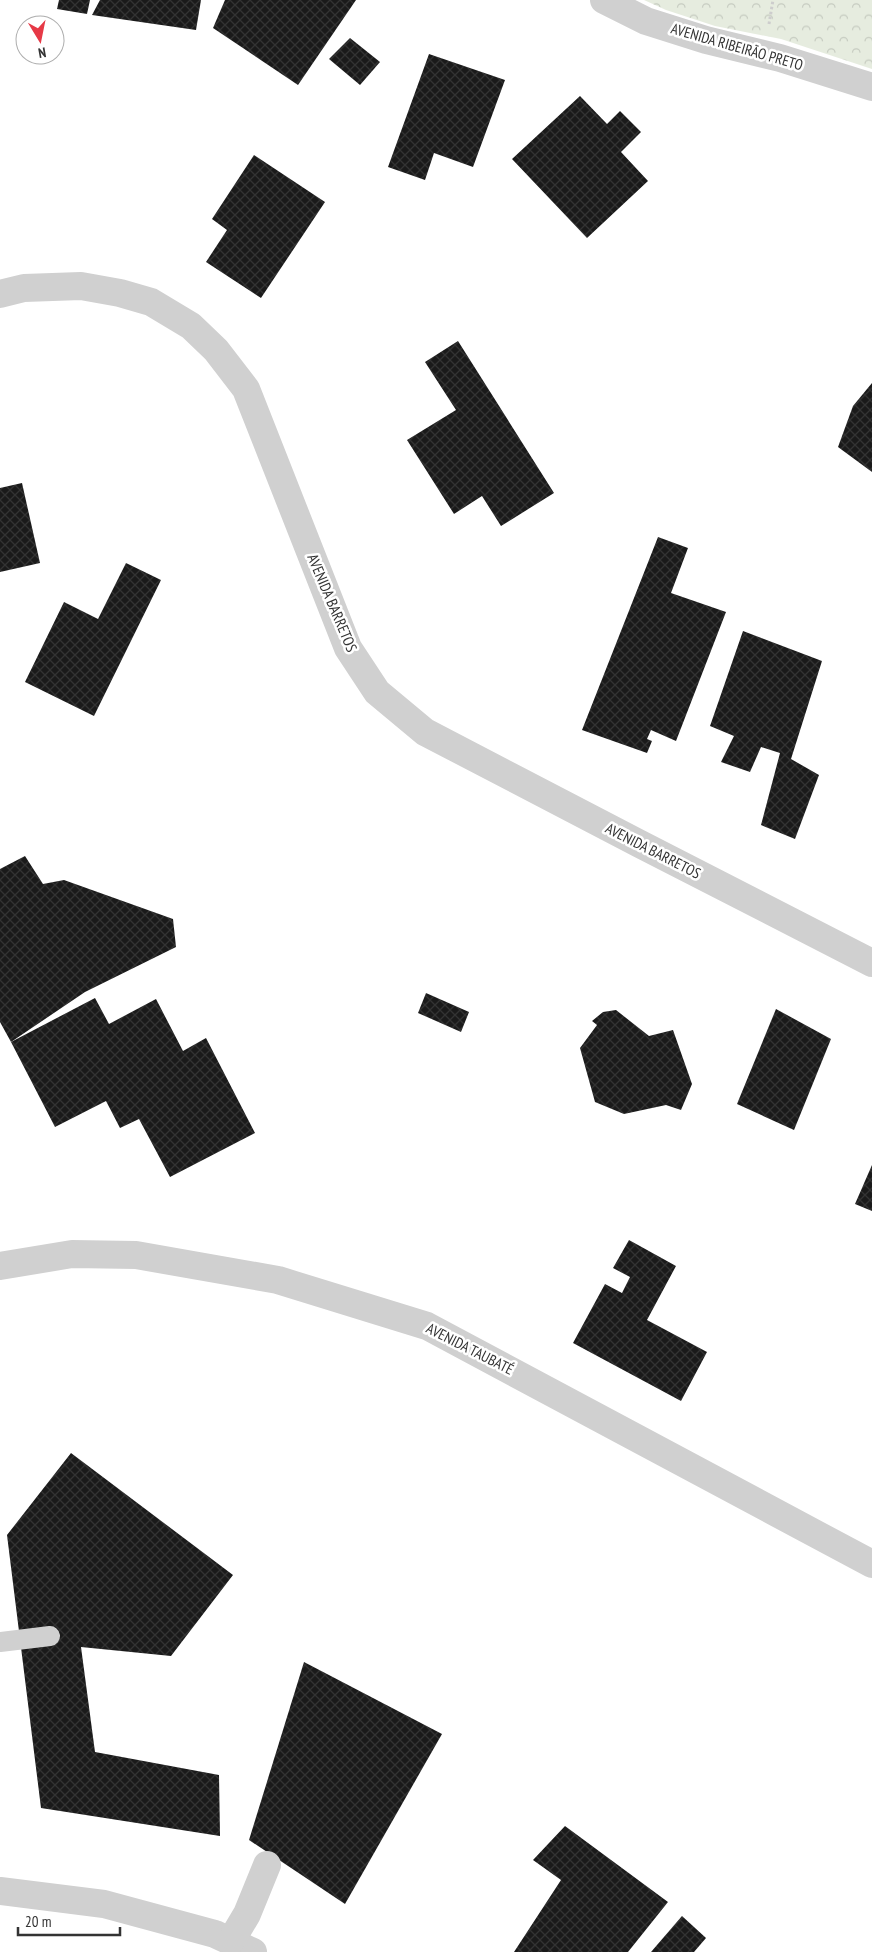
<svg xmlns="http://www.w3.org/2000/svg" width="872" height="1952" viewBox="0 0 872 1952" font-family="'PT Sans Narrow',sans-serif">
<defs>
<pattern id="park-crowns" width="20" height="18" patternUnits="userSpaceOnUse" patternTransform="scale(1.25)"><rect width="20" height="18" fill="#e6ecdf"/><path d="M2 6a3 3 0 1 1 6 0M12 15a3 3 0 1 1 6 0" fill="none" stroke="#c6cbc0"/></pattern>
<pattern id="building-cross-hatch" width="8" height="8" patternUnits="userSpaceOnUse" patternTransform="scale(1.25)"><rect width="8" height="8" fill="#1a1a1a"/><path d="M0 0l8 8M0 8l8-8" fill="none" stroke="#333"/></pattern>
</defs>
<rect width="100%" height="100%" fill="#fff"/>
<path fill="url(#park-crowns)" d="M644,0H872V69L781,39L715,26L666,10Z"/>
<g fill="url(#building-cross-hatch)">
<path d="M59,0H90L87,14L57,9Z"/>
<path d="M100,0H201L196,30L92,15Z"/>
<path d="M225,0H356L298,85L213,28Z"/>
<path d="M350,38L380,62L360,85L329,59Z"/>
<path d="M429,54L505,80L473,167L434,153L425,180L388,167Z"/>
<path d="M580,96L607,124L620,111L641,132L621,152L648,181L587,238L512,159Z"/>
<path d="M254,155L325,202L261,298L206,262L227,230L212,219Z"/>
<path d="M458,341L554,493L501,526L482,496L454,514L407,440L456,410L425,362Z"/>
<path d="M872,383V472L838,447L853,406Z"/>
<path d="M22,483L40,563L0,572V488Z"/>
<path d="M658,537L688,548L671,593L726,612L676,741L651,730L647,739L652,741L647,753L582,730Z"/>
<path d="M126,563L161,580L94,716L25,682L64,602L98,619Z"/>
<path d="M743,631L822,661L791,759L819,775L795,839L761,825L780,753L761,747L750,772L721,762L734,736L710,726Z"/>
<path d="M25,856L43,884L64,880L173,919L176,947L85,992L11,1042L0,1022V869Z"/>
<path d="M426,993L469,1012L461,1032L418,1013Z"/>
<path d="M95,998L109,1024L156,999L183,1051L206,1038L255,1133L170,1177L139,1119L120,1128L106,1101L55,1127L11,1042Z"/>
<path d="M776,1009L831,1039L794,1130L737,1104Z"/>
<path d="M616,1010L649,1036L673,1030L692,1084L681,1110L666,1105L624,1114L595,1102L580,1048L597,1025L592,1021L603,1012Z"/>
<path d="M872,1165V1211L855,1204Z"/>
<path d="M629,1240L676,1266L647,1320L707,1352L681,1401L573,1343L605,1284L622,1293L630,1277L613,1268Z"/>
<path d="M71,1453L233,1575L171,1656L81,1647L95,1752L219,1775L220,1836L41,1808L7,1535Z"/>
<path d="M304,1662L442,1734L345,1904L249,1840Z"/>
<path d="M565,1826L668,1902L628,1952H514L561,1880L533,1860Z"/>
<path d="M682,1916L706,1938L694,1952H651Z"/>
</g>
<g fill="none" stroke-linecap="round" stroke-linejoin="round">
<path stroke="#cdcdcd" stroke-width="3" stroke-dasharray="2.5 2.5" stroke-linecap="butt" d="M769,24L773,0"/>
<path stroke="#d0d0d0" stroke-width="20" d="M0,1642L50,1636"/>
<g stroke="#d0d0d0" stroke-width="28">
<path d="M604,0L646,21L706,40L780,58L872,87"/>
<path d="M0,294L24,288L81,286L120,293L151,302L191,326L216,350L246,389L348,648L377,692L425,732L640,844L872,963"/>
<path d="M0,1266L72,1254L136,1255L278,1280L427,1326L872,1564"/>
<path d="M0,1891L104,1904L215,1934L253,1952"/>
<path d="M231,1941L247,1914L267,1865"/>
</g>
</g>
<g text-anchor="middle" stroke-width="5" stroke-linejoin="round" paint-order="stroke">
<g font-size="15" fill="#333" stroke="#fff">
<text transform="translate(737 47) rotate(16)" y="5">AVENIDA RIBEIRÃO PRETO</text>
<text transform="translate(332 603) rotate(67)" y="5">AVENIDA BARRETOS</text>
<text transform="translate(653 851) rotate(27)" y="5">AVENIDA BARRETOS</text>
<text transform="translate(470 1349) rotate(27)" y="5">AVENIDA TAUBATÉ</text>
</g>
</g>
<g transform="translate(40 40) rotate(170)"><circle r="24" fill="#ffffff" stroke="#adadad"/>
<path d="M0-4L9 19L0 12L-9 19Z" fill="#e63946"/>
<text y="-8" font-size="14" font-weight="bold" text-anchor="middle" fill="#333333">N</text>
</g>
<path d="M18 1927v8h102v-8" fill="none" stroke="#333333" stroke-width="2.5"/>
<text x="25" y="1927" font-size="15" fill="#333333" stroke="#ffffff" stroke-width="4" paint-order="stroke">20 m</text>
</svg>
